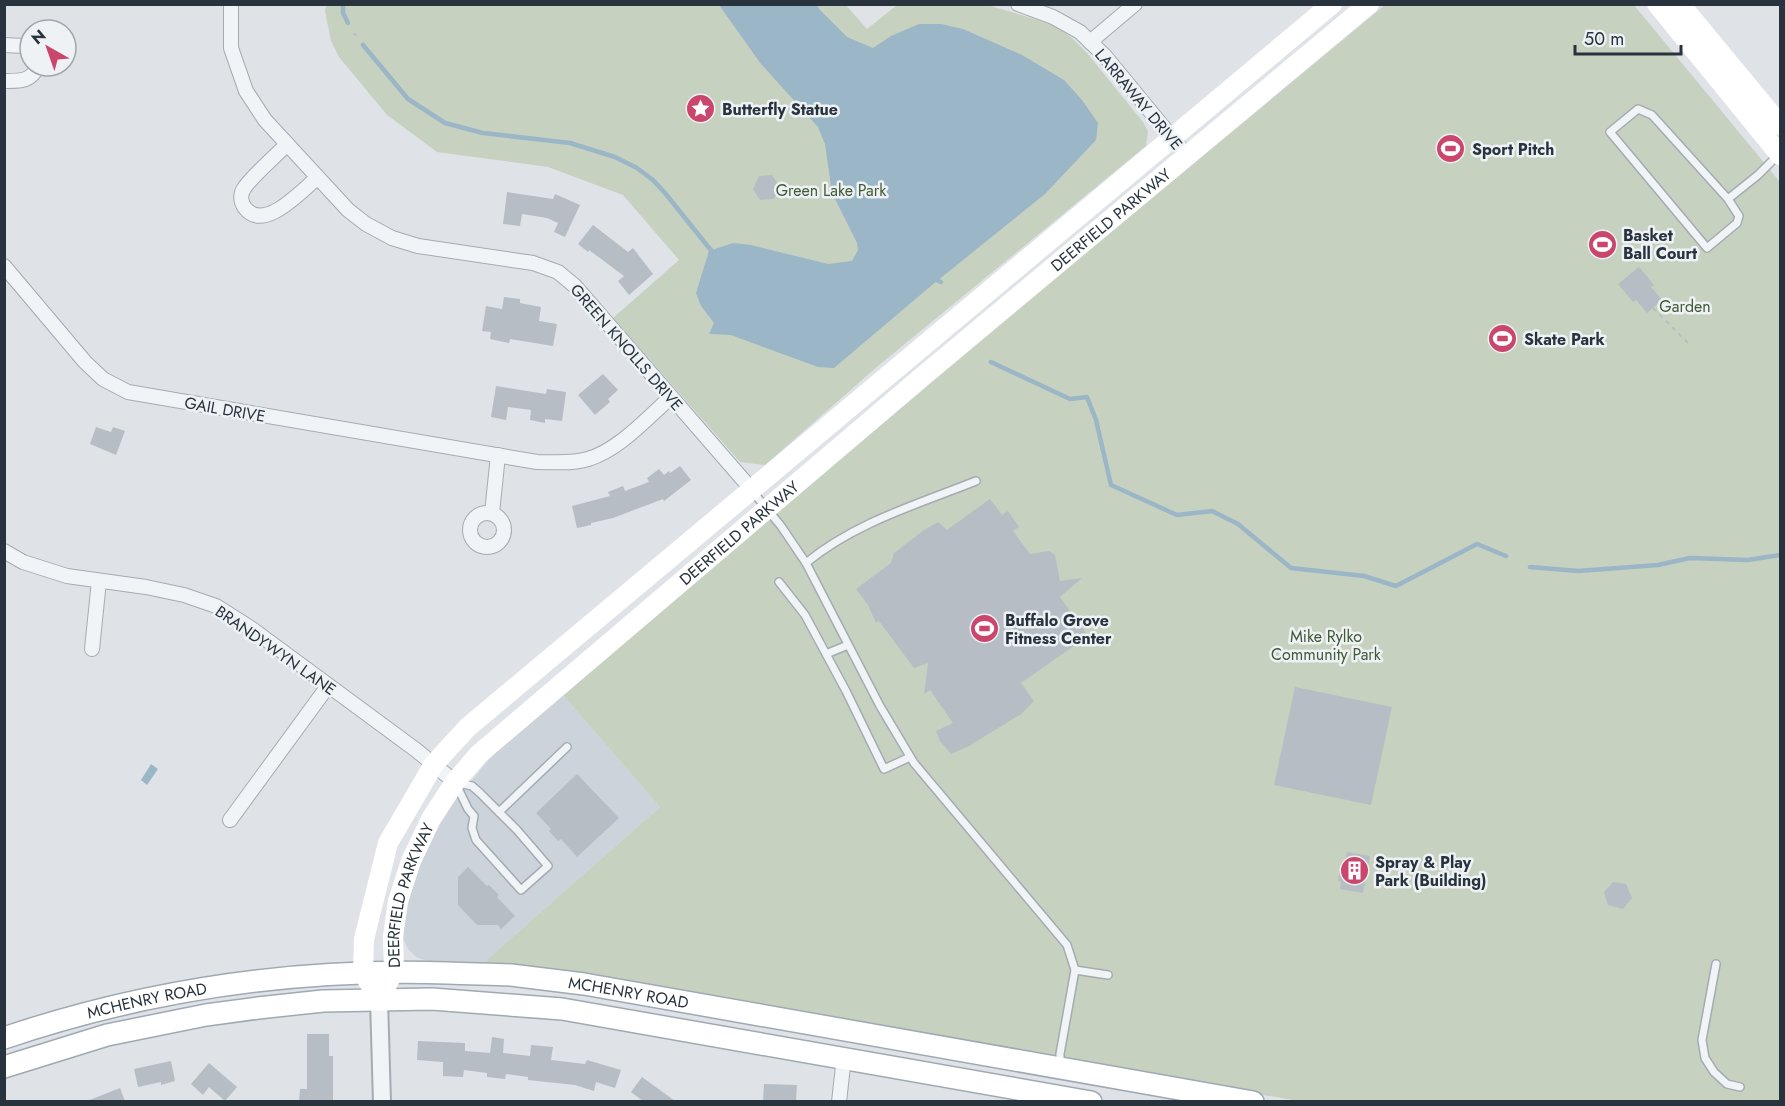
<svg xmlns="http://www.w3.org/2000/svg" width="1785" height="1106" viewBox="0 0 1785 1106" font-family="Jost,sans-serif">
<rect width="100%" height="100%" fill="#dfe3e8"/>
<path fill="#cdd3da" d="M562,694L660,807L483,963L427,961L416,957L408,949L404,940V925L410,896L424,852L443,814L500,747Z"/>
<g fill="#c7d1c0">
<path d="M845,4L867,29L897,5H987L1038,20L1059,28L1073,39L1087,53L1143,122L1148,131L1146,146L878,366L765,465L740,462L613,318L679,260L623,195L548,167L437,152L387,115L339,57L331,41L325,11L326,5Z"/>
<path d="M1385,5H1634L1780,182V1101H1298L622,981L483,963L660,807L562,694L1070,266Z"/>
</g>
<g fill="#9ab6c7">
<path d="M719,5H817L820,10L847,37L873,48L891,36L919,24H941L963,29L1022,55L1064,80L1082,100L1098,123L1096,140L1045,194L932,285L834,368L818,367L731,335L709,334L714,323L701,306L696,293L709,251L733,243L751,245L828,264L852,261L858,250L857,243L832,193L825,144L818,127L761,64Z"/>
<path d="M151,764L158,769L147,785L141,780Z"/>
</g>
<path fill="#dfe3e8" d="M839,184L843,186L846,196L841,200L837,195L831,197L829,192L835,190V188Z"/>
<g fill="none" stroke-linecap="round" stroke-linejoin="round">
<g stroke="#9ab6c7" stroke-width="4.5">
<path d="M343,4V13L348,23"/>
<path d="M363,45L408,99L445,123L483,133L570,143L615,157L637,168L653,180L665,193L714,254"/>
<path d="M932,278L941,282"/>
<path d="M991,362L1070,399L1087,397L1096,420L1111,485L1177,515L1212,511L1238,524L1291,568L1364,576L1396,586L1477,544L1506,556"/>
<path d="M1530,567L1578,571L1658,565L1690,558L1748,560L1780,555"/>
</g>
</g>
<g fill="#b6bdc4">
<path d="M772,175L780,187L774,199L760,200L753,189L759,176Z"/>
<path d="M507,192L553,199L555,194L580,205L565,237L554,232L558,223L547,218L522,214L520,226L503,224Z"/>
<path d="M593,225L628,252L633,248L653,274L629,295L618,281L624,276L589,250L588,252L578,244Z"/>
<path d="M1639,267L1654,285L1651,287L1662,300L1647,313L1636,300L1633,302L1618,284Z"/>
<path d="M504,297L520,299V303L541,307L539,321L557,324L553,346L510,339L509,343L490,339L491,332L482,331L486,306L502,309Z"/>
<path d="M603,374L618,390L608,399L610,402L595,415L578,395Z"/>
<path d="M496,386L546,394L547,389L566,392L562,421L545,419V423L530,420L531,410L508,407L506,420L491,417Z"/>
<path d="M96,427L111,432L113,427L125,431L116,455L90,444Z"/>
<path d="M680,466L691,480L664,501L663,499L613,518L591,523V525L577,528L572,506L610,496L608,492L623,486L625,491L649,482L647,478L659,469L664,475L669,471L670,473Z"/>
<path d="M990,499L1002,515L1008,511L1019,527L1013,531L1030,554L1049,551L1055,555L1060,581L1082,578L1060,597L1088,636L1021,683L1034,701L1021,714L969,746L951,754L940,741L936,731L953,723L930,690L924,694L928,663L914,668L879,621L876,623L868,605L856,589L891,563L894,553L924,530L938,522L947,530Z"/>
<path d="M1295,687L1392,707L1371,805L1274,785Z"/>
<path d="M577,774L619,818L577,857L561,839L558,841L549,831L551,829L536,813Z"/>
<path d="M1347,852L1370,856L1363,893L1340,889L1341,882L1338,881L1342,861L1345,862Z"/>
<path d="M468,867L487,886L489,885L499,895L497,897L515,916L501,929L498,925H477L458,905V877Z"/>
<path d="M1613,882L1626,884L1632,898L1623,909L1608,905L1604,892Z"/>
<path d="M307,1034H329V1056H333V1101H299L300,1089H307Z"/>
<path d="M492,1037L504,1039L503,1053L530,1056L531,1045L553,1047L551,1060L585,1064L587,1060L621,1070L615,1088L596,1082L594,1091L575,1085L528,1080V1077L506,1074L505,1079L487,1077V1073L464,1070L463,1077L443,1076V1062L417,1060L418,1041L465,1043V1051L490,1053Z"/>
<path d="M171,1061L175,1081L161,1085V1082L138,1087L134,1069Z"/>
<path d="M209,1063L237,1087L225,1101L209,1087L203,1095L191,1084Z"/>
<path d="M642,1077L675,1101H643L631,1092Z"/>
<path d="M764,1084L797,1085L796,1101H763Z"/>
<path d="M120,1088L125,1101H87Z"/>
</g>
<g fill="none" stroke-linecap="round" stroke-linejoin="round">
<defs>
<g id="service">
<path d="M1728,199L1652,115L1638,109L1610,132L1707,248L1737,223L1739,216L1728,199L1758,175L1778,155"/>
<path d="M753,492L781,526L806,563L880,706L914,763L1067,945L1075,970L1060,1054V1064"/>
<path d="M806,563C854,523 918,504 976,481"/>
<path d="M779,582L805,615L846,691L884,769L910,757"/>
<path d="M826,654L848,645"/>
<path d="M455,782L472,786L480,793L517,830L548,866L521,890L476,840L472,828L474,816L468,809Z"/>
<path d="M499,812L567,747"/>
<path d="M1716,964L1702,1040L1705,1058L1714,1072L1727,1084L1740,1087"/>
<path d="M1075,970L1108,975"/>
</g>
<g id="minor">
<path d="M231,4V48L246,91L265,120L348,210L366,224L392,238L418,246L533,263L558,272L575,286L752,490"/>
<path d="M1018,4L1053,17L1080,32L1105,56L1187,156"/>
<path d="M1090,42L1135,4"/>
<path d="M4,45L24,46L30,50"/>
<path d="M4,81C20,81 31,82 38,66"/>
<path d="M287,144C275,157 255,173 245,187C240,193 240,201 245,208C264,233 302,190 317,178"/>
<path d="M4,266L85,362L103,379L128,392L537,462C554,462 572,464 588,459C619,450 647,418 671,397"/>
<circle cx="487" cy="530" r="17"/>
<path d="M492,513L498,455"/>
<path d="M4,551L23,562L67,576L146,587L184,595L216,606L252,629L416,750L455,782"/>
<path d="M92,649L99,581"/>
<path d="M230,820L328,686"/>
<path d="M839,1102L844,1057"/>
</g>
<path id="tertiary" d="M379,1000L382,1102"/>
<g id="primary">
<path id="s2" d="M4,1038C149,989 295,968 448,973C469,974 490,974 511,975C536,978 560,981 584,984L1253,1102"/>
<path d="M4,1067L107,1035L206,1015L258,1008L323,1001L432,999L562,1009L1091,1102"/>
</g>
</defs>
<use href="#service" stroke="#a4abb2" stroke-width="10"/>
<use href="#minor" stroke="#a4abb2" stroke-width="16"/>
<use href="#tertiary" stroke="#a4abb2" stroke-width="20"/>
<use href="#primary" stroke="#9ea9b3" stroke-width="24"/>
<g stroke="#b9bec2" stroke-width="2" stroke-dasharray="4.5 4.5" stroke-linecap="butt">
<path d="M353,34L357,35"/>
<path d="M695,113L698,115H702L708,111L705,104L698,102"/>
<path d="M1653,308L1689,344"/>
</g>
<use href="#service" stroke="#f1f4f6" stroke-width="7"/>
<use href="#minor" stroke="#f1f4f6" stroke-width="14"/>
<use href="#tertiary" stroke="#f1f4f6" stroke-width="16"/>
<g stroke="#fff" stroke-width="20">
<path d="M1657,4L1780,155"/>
<path d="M1680,4L1780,125"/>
<path id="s1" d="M379,1000L394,971L393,936L398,901L411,861L431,819L455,782L479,754L923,376L1369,4"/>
<path d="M379,1000L363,972L364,939L388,843L434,764L468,727L1332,4"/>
</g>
<use href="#primary" stroke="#fff" stroke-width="21"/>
</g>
<defs>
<symbol id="sight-disc" viewBox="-11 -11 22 22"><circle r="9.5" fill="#ca466c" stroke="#eef2f5"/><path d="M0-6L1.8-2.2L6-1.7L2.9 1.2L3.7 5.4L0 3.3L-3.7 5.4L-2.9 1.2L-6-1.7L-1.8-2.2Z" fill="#fff"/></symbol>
<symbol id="stadium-disc" viewBox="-11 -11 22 22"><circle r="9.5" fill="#ca466c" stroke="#eef2f5"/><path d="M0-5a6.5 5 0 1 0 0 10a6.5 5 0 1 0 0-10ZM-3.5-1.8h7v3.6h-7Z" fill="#fff"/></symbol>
<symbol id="building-disc" viewBox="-11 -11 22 22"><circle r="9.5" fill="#ca466c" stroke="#eef2f5"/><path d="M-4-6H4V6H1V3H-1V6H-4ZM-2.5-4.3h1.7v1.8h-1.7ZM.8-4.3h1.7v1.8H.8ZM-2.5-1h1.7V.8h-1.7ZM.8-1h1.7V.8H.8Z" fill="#fff"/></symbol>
</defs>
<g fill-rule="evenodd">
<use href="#sight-disc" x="684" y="92" width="33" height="33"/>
<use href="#stadium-disc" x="1434" y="132" width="33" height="33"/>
<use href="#stadium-disc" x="1586" y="228" width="33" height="33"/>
<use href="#stadium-disc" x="1486" y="322" width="33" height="33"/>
<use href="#stadium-disc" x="968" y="612" width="33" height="33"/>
<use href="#building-disc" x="1338" y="854" width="33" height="33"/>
</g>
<g text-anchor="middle" stroke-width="5" stroke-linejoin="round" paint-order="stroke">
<g font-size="16" fill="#28333e" stroke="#eef2f5">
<text transform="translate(1139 99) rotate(50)" y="6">LARRAWAY DRIVE</text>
<text dy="6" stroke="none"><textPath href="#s1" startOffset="1100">DEERFIELD PARKWAY</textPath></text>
<text transform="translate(627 347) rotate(49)" y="6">GREEN KNOLLS DRIVE</text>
<text transform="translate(225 409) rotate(10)" y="6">GAIL DRIVE</text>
<text dy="6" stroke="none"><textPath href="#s1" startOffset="614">DEERFIELD PARKWAY</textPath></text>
<text transform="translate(276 650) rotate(35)" y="6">BRANDYWYN LANE</text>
<text dy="6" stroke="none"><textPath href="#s1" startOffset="111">DEERFIELD PARKWAY</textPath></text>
<text dy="6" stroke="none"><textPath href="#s2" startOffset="633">MCHENRY ROAD</textPath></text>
<text dy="6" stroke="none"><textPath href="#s2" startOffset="148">MCHENRY ROAD</textPath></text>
</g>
<g font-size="16" font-weight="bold" fill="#28333e" stroke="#eef2f5" text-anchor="start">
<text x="722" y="115">Butterfly Statue</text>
<text x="1472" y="155">Sport Pitch</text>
<text x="1623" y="241">Basket<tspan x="1623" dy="18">Ball Court</tspan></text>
<text x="1524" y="345">Skate Park</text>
<text x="1005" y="626">Buffalo Grove<tspan x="1005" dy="18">Fitness Center</tspan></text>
<text x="1375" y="868">Spray &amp; Play<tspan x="1375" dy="18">Park (Building)</tspan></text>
</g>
<g font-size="16" fill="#415a36" stroke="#eef2f5">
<text x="831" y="196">Green Lake Park</text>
<text x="1685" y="312">Garden</text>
<text x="1326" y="642">Mike Rylko<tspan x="1326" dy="18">Community Park</tspan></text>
</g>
</g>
<rect width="1785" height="1106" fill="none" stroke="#28333e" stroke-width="12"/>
<g transform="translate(48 48) rotate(320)"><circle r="28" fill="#eef2f5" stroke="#9fa6ac" stroke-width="1.5"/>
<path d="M0-4.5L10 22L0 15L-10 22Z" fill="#ca466c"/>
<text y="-9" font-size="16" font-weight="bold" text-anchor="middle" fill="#28333e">N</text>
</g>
<path d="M1575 45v9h106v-9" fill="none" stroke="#28333e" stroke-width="3"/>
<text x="1584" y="45" font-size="18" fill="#28333e" stroke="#eef2f5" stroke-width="4.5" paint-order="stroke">50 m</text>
</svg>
